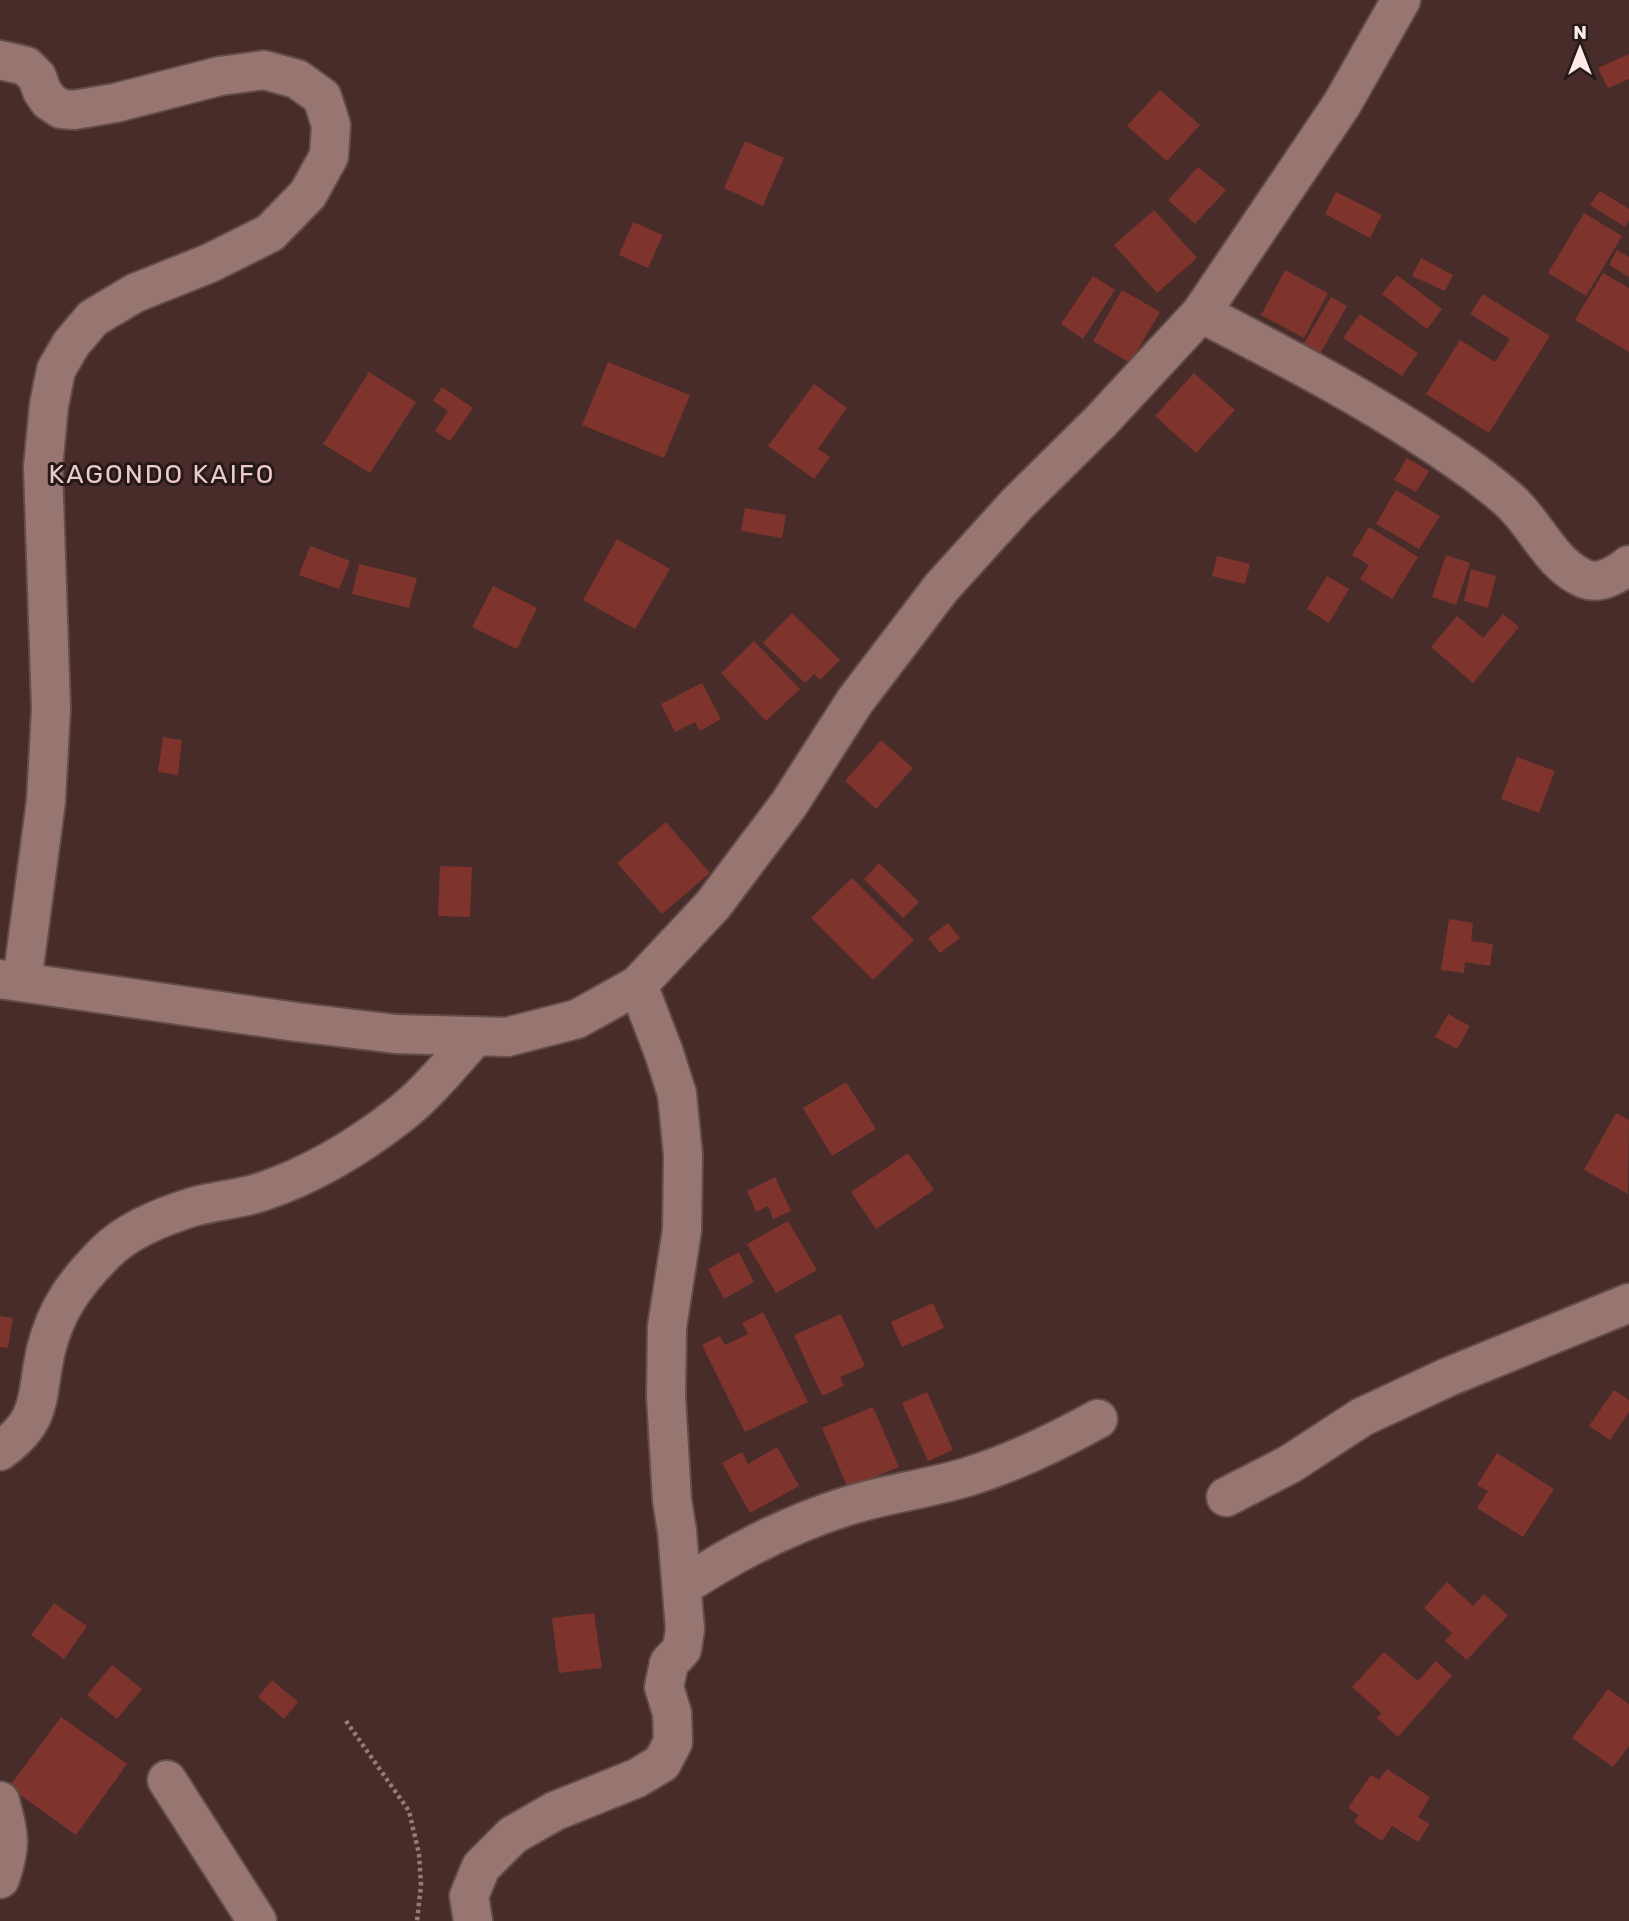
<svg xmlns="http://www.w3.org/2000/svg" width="1629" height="1921" viewBox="0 0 1629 1921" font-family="Rubik,sans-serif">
<rect width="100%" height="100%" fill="#482c29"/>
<g fill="#7e332d">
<path d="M1629,54V79L1608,88L1598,68Z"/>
<path d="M1160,90L1200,125L1167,161L1127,126Z"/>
<path d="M745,141L784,158L763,206L724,188Z"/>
<path d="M1198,167L1226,190L1195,224L1168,200Z"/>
<path d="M1600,191L1629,209V220L1625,227L1590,205Z"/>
<path d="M1336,192L1382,215L1370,238L1325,214Z"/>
<path d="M1154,210L1197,258L1157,293L1114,245Z"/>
<path d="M1584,213L1622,236L1586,296L1548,273Z"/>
<path d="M633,222L663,235L648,268L619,255Z"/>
<path d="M1617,250L1629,257V277L1609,265Z"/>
<path d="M1421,258L1453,275L1445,291L1412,276Z"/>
<path d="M1285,270L1328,293L1304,338L1261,315Z"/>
<path d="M1603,273L1629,288V352L1575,320Z"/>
<path d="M1397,275L1442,309L1427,329L1382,294Z"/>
<path d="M1093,276L1115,290L1083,339L1061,324Z"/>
<path d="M1122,290L1160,312L1130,363L1093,341Z"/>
<path d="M1483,294L1550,336L1489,433L1426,394L1460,340L1495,362L1510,339L1470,314Z"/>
<path d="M1331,297L1347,306L1319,356L1302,347Z"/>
<path d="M1360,314L1418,353L1402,376L1343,338Z"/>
<path d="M608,362L690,395L664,458L582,425Z"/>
<path d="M369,372L416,402L370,473L323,444Z"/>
<path d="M1194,373L1235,410L1196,453L1155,416Z"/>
<path d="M814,384L847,408L818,449L830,457L814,479L768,446Z"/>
<path d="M442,387L473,408L450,441L435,431L448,411L433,401Z"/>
<path d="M1407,458L1429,471L1416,492L1394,480Z"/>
<path d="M1396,490L1440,516L1419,549L1376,524Z"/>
<path d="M745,508L786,515L782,538L741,531Z"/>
<path d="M1369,527L1418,557L1392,599L1360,579L1369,565L1352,555Z"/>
<path d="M617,539L670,569L635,629L583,600Z"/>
<path d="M310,546L350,561L339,589L299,575Z"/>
<path d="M1446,555L1470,563L1456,605L1432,597Z"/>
<path d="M1217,556L1250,564L1245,584L1212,576Z"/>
<path d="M359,564L417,578L409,608L352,594Z"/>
<path d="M1471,569L1496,576L1488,608L1464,601Z"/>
<path d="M1327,576L1349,589L1329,623L1307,609Z"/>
<path d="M493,586L537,608L517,649L472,627Z"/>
<path d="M792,613L840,660L820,680L814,674L805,683L763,643Z"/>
<path d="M1503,614L1519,627L1473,683L1431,647L1457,616L1483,638Z"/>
<path d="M754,641L800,689L766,721L721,673Z"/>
<path d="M702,683L721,719L700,731L695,722L675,732L661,704Z"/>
<path d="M163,737L182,740L178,775L158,772Z"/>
<path d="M881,740L913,768L876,809L845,781Z"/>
<path d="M1517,757L1555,771L1539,813L1501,799Z"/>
<path d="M666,822L710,873L662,914L617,863Z"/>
<path d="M879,863L919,902L903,918L864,879Z"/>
<path d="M440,866L472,867L470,917L438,916Z"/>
<path d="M852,878L914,940L873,980L811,918Z"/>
<path d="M1449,919L1473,923L1471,941L1493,944L1490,966L1465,962L1464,973L1441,970Z"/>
<path d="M948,923L960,938L940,953L928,938Z"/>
<path d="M1448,1014L1470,1026L1457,1049L1435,1037Z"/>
<path d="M846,1082L876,1129L832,1156L803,1108Z"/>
<path d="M1616,1113L1629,1120L1628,1194L1584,1170Z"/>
<path d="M908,1153L934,1190L876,1229L851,1192Z"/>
<path d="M775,1177L791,1211L773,1219L768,1206L756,1212L747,1191Z"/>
<path d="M788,1221L817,1270L776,1293L747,1244Z"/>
<path d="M739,1252L754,1282L724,1299L708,1269Z"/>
<path d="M933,1303L944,1328L902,1347L891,1322Z"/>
<path d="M763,1312L808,1402L745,1432L702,1345L720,1336L725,1345L748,1334L742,1323Z"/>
<path d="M841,1314L865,1366L840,1377L844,1386L822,1396L794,1335Z"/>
<path d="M0,1316L13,1318L8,1348L0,1347Z"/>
<path d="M1614,1390L1629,1400V1412L1610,1440L1589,1426Z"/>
<path d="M927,1392L953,1450L928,1461L902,1403Z"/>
<path d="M873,1407L899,1467L848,1488L822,1428Z"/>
<path d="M777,1447L799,1486L750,1513L722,1463L742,1452L748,1464Z"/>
<path d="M1497,1453L1554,1489L1523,1537L1477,1508L1488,1491L1477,1485Z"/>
<path d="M1447,1582L1473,1606L1484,1594L1508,1615L1467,1660L1445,1641L1452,1633L1424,1608Z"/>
<path d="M54,1603L87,1626L64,1659L31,1635Z"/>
<path d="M594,1613L602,1668L559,1673L552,1618Z"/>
<path d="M1384,1652L1418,1681L1436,1661L1452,1676L1398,1737L1377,1718L1381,1713L1352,1687Z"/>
<path d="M112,1665L142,1689L117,1719L87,1695Z"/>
<path d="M272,1680L298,1702L284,1719L258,1697Z"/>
<path d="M1608,1689L1629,1704V1746L1613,1767L1572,1738Z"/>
<path d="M61,1717L127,1764L76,1835L9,1787Z"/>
<path d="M1387,1769L1430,1797L1418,1817L1430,1824L1418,1842L1392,1826L1382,1841L1354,1822L1359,1815L1348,1808L1371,1775L1379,1780Z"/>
</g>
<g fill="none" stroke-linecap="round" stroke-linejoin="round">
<defs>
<g id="minor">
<path d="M0,60L26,66L37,77L42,91L49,101L61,109L74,110L115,103L220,76L264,70L297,79L322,97L331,125L329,156L308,194L270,233L210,263L135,293L93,318L71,344L56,370L49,405L43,467L51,709L46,801L22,982"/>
<path d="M1201,313C1296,362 1392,412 1478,475C1491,485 1505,495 1515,506C1538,529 1553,566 1585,579C1600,585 1618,574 1629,565"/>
<path d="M0,979L296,1022L396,1034L507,1037L577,1019L638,985L713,905L789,804L855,701L941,588L1017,504L1101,421L1201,313L1342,104L1401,0"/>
<path d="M0,1451C45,1418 35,1397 46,1350C56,1308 77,1281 106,1252C129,1229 166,1215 196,1206C218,1200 242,1199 264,1191C311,1175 358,1147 398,1116C427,1094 451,1063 476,1036"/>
<path d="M1226,1497L1290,1464L1362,1417L1448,1377L1629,1303"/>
<path d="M682,1587C733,1553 786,1526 844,1507C884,1494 927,1489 967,1477C1013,1463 1056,1442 1098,1419"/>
<path d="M167,1780L257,1921"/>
<path d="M0,1801C9,1835 12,1844 0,1879"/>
<path d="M473,1921L469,1896L481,1867L513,1835L555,1811L637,1778L662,1763L673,1742L672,1713L664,1687L669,1663L682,1649L685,1629L677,1531L672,1500L666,1396L667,1327L682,1230L683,1155L677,1094L664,1053L638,985"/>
</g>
</defs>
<use href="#minor" stroke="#634c4a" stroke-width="42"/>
<path stroke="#947c79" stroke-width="4.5" stroke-dasharray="3.5 3.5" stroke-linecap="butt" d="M346,1721L409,1811L419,1854L421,1885L417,1921"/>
<use href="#minor" stroke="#977672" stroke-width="38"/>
</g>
<g text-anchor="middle" stroke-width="6" stroke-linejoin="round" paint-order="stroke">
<g font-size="26" letter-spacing="2" fill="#edcac5" stroke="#251917">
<text x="162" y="483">KAGONDO KAIFO</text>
</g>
</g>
<g transform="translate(1580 49)" stroke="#251917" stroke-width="5" paint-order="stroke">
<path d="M0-5L12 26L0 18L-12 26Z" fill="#fdeae8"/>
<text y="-10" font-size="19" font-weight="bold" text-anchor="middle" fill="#fdeae8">N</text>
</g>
</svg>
